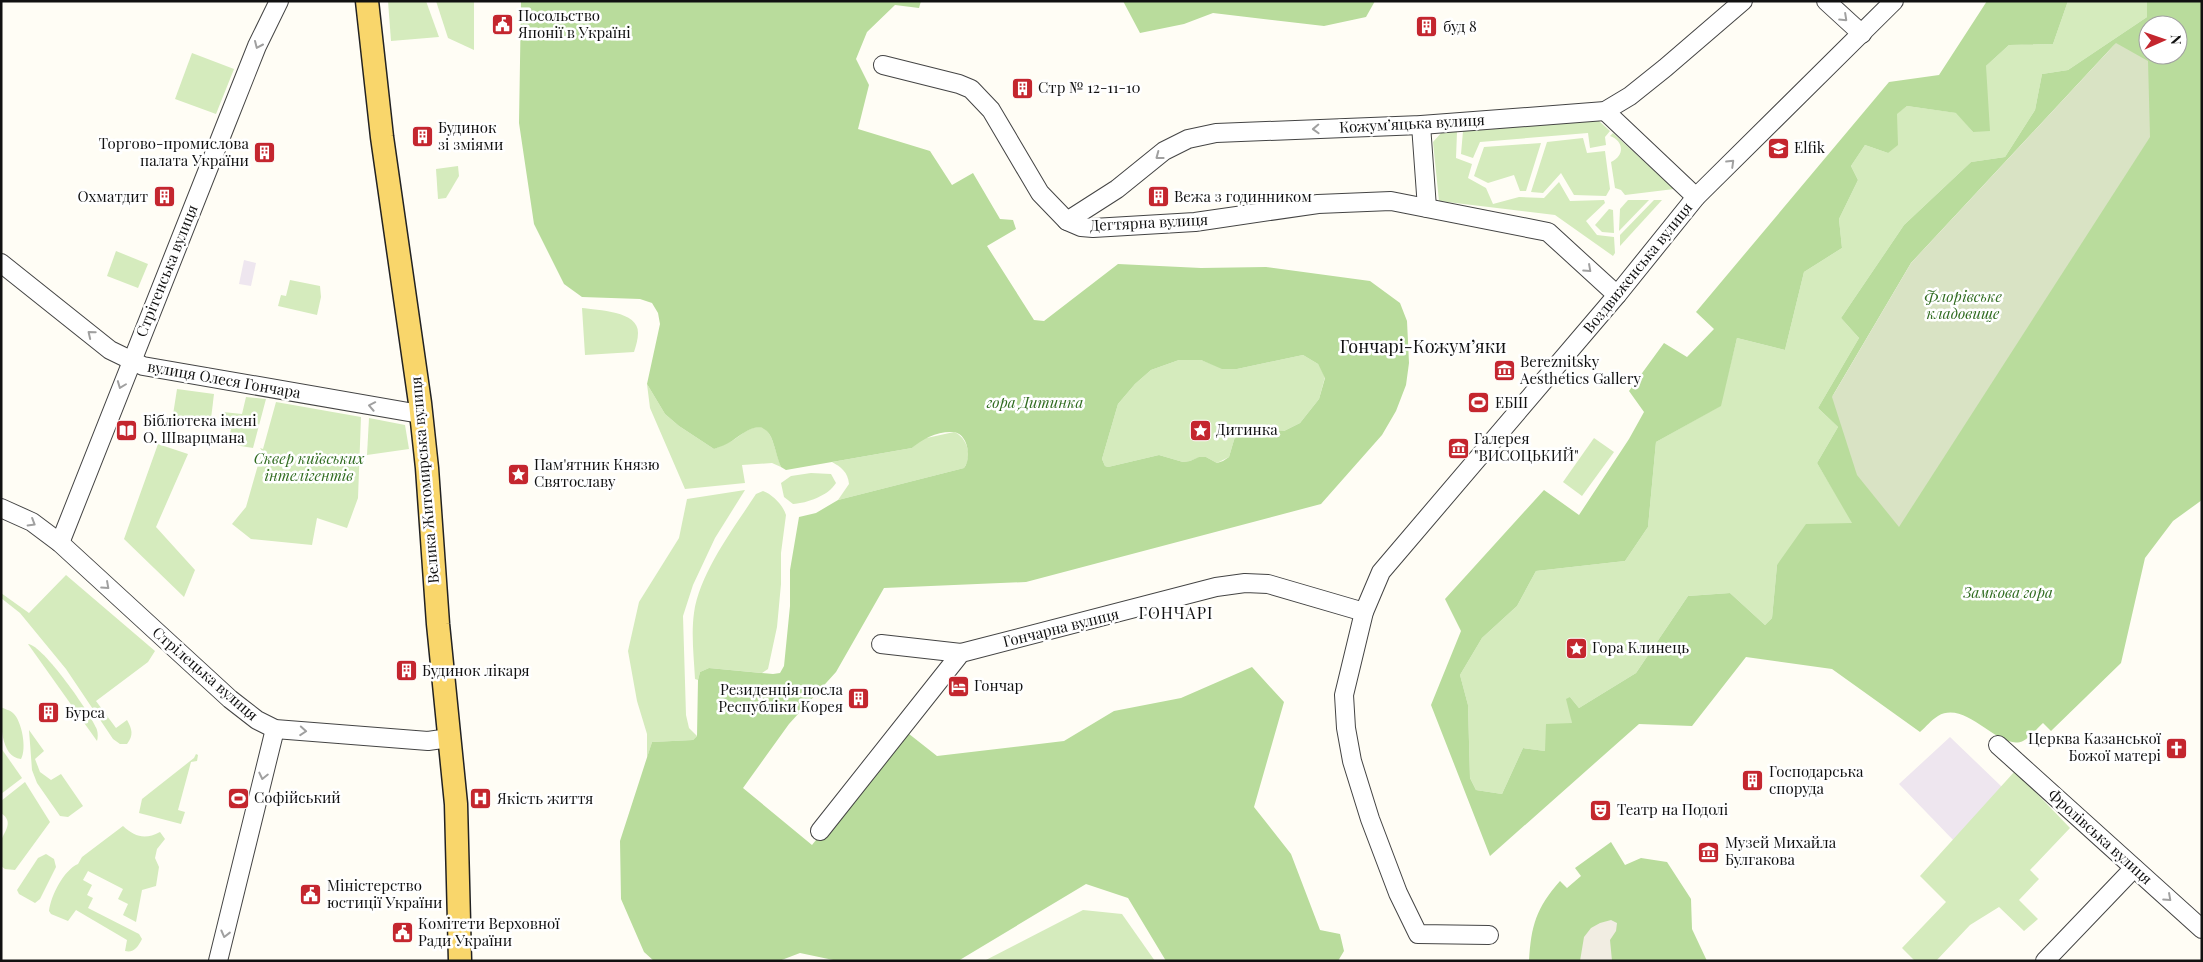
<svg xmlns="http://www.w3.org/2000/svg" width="2203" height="962" viewBox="0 0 2203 962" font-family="'Playfair Display',serif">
<rect width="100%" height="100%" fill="#fffdf5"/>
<g fill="#eee6ef">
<path d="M244,260L256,263L251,286L239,284Z"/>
<path d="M1950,737L2001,786L2070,828L1955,842L1899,784Z"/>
</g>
<g fill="#d5ebbd">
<path d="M388,1H426L439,37L391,41Z"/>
<path d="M436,1H474V50L448,38Z"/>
<path d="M2068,1H2147V17L2068,70L2042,74L2035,110L2005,157L1971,162L1904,225L1841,318L1859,338L1818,408L1838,427L1817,463L1853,523L1777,565L1772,618L1765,625L1730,593L1688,596L1636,673L1579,708L1570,697L1572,723L1545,751L1523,748L1502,794L1476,790L1470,778L1468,705L1460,675L1482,638L1517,606L1536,571L1625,561L1648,527L1656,442L1720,406L1737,338L1785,350L1804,272L1842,248L1839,219L1858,180L1851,166L1865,145L1888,153L1896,114L1907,106L1957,113L1973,132L1986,66L2009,45L2053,44Z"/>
<path d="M192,53L234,69L216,114L175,99Z"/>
<path d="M1599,121L1610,131L1605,137L1606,145L1590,148L1588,133L1480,142L1473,158L1461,154L1463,131Z"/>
<path d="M1442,132H1457L1456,158L1472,164L1468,178L1486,188L1493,204L1519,197L1544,198L1559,182L1570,201L1604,200L1605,203L1586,221L1597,235L1614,237L1615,253L1613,256L1555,215L1439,201L1433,142Z"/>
<path d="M1613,133L1674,189L1625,195L1621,190L1615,188L1611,162C1625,156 1624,141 1610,136Z"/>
<path d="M1583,138L1587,153L1605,151L1610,189L1606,196L1574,195L1561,173L1543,193L1531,192L1547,142Z"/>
<path d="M1541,143L1526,191H1520L1514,175L1488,183L1474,176L1484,147Z"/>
<path d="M458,166L459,176L446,198L438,199L436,169Z"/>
<path d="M1628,200H1649L1619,231L1620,209Z"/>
<path d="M1654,200H1662L1620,246V235Z"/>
<path d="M1609,209L1613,210L1614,233L1602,232L1595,225Z"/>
<path d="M116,251L148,264L138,288L107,276Z"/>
<path d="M290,280L320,286L321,297L317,315L278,306L281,295L286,296Z"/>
<path d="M582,308C597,310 639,311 638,333C638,339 636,346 634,352L585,355Z"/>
<path d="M1303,355L1318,364L1325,377L1319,399L1300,423L1284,431H1270L1234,440L1229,457L1217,463L1206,457H1200L1190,461L1183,462L1159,455L1108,467L1105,466L1102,459L1118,404L1135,384L1151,370L1179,360H1201L1222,368L1237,369Z"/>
<path d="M647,384L665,414L679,426L714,449C720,446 726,444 732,441C744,433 761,416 771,437C775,446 777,457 781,467L772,463L742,465L745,483L685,489L650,408Z"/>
<path d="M177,389L214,394L210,427L172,421Z"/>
<path d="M246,397L266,399L253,448L228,444L231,429L220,427L223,412L242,414Z"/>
<path d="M276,402L361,417L358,498L347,528L317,518L312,545L251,539L232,524L246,507L262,451L260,448L263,449Z"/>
<path d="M369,418L405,425L409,449L367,455Z"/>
<path d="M954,432C967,437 973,456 964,468L838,500L849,484C848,472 841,467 832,462L912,448L922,439Z"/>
<path d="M1594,438L1614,452L1582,496L1563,482Z"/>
<path d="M158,444L188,454L156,527L195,570L184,597L124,539Z"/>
<path d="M811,473L831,474L836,483C828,496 807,503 793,504L784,497L781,483L791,476Z"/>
<path d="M745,490L715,538L693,585L683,616L686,715L689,728L697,736L693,740L652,742L647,758V734L637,701L628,651L639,602L679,538L687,499Z"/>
<path d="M763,491C772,494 783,505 786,515L781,553V584L777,627L768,669L762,673L709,668L700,672L698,680L695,679C694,658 691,634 694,613C700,572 734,528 756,494Z"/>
<path d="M66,575L155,651L148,662L96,701L116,728L127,720C132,729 134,735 127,744H120L113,739L66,669L20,613L1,598V593L29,613Z"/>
<path d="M28,644C43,645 91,714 97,730C98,734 98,737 97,741Z"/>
<path d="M1,707C4,709 10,710 13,713C22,721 27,749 21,759C0,757 1,722 1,707Z"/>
<path d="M29,730L44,751L35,759L40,772L51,780L61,774L83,806L68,817L60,816L37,783L32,770Z"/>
<path d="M1,748L22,778L1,794Z"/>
<path d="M196,754L198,755L197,761L191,762L178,810L185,812L181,824L139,813L142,799L194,758Z"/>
<path d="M2015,771L2070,828L2030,870L2039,879L2019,900L2038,919L2024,931L1999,907L1970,925L1936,961H1915L1902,948L1946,902L1920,876Z"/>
<path d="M25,782L50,822L15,870L5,869L1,866C1,859 0,848 1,841C5,830 14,822 1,813V801Z"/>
<path d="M123,826C135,837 145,840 160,832L165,839L157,849L155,858L159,867L156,886L142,890L136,922L123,915L128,904L118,899L123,889L88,871L83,880L92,885L87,895L93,898L88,908L139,934L142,939C138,947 134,953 125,951L127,940L76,910L68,921L51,914L49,911C51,895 64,870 78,864L82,857Z"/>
<path d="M46,854L54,859L56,867L40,899L35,903L19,894L17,890L38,858Z"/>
<path d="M1083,910L1122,914L1155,961H984Z"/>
</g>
<g fill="#b9dc9c" fill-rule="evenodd">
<path d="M521,1H921L919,8L895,5L867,32L856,59L869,85L858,129L930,151L952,185L973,173L1000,219L1013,220L1016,229L987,246L1034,320L1044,321L1118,264L1201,268L1266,267L1370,281L1400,303L1407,321L1409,363L1406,385L1396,411L1382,435L1321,504L1026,582L884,588L836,672L789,724L743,788L812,845L904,730L937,756L1064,741L1114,711L1181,698L1252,667L1284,702L1254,807L1291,854L1320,930L1340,934L1344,951L1338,961H1166L1128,898L1086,884L958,961H838L800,953L779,961H654L644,952L621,899L620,841L652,742L693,740L697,736L698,680L700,672L709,668L773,674L780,673L784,666L790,606V570L799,517L816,513L838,500L964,468C972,458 968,433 953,432C938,431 922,439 912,448L786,470L781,467C777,458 775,446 771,437C761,417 744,433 732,441C727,444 720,447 714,449L679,426L665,414L647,384L660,324L658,313L652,303L640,299L582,297L564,284L534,224L519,123ZM1303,355L1318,364L1325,378L1319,399L1300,423L1284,431L1248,430L1239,433L1234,440L1229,457L1223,461L1217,463L1206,457H1199L1190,461L1183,462L1159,455L1108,467L1105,466L1102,459L1118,404L1135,384L1151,370L1179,360H1201L1222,369H1237Z"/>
<path d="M1123,1H1375L1366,17L1324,26L1213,13L1184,24L1140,33Z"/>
<path d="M1987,1H2068L2053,44L2009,45L1986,66L1990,131L1973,132L1956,113L1907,106L1897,114L1898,145L1888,153L1865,145L1851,166L1858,180L1839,219L1842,248L1804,272L1785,350L1737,338L1721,406L1656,442L1648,527L1625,561L1536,571L1517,606L1482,638L1460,675L1468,705L1470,778L1476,790L1502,794L1523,748L1545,751L1546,724L1572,723L1566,699L1570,697L1579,708L1636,673L1688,596L1730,593L1765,625L1772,618L1777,565L1806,524L1852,523L1817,463L1838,427L1818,408L1859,338L1841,318L1904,225L1971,162L2005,157L2035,110L2042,74L2068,70L2147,17V1H2202V500L2173,521L2145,558L2121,663L2051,731L2043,723C2037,728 2030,738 2023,741C1999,752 1967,699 1938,716C1931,720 1926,727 1920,732L1832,669L1746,657L1692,726L1639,724L1490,856L1431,705L1461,631L1445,599L1544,490L1579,515L1629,439L1644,412L1629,391L1664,343L1687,357L1714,329L1696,312L1889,82L1939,75ZM2148,25H2178V55H2148ZM2116,43L1832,397L1911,263Z"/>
<path d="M1611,842L1625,865L1641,858L1667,862L1691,899L1692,929L1707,961H1529C1531,926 1536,908 1560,881L1567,888L1581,876L1575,868Z"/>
</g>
<path fill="#d9e3c4" d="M2116,43L2148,61L2150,137L1899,527L1857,475L1832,397L1911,263Z"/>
<path fill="#f1ede2" d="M1611,920L1617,923L1616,931L1610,940L1612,961H1580L1584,937L1591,928L1600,923Z"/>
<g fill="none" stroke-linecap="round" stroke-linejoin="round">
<defs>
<g id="minor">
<path d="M1826,1L1862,34"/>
<path d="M883,65L959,84L971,89L991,110L1040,193L1067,221L1081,227L1093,228L1195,222L1318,204L1391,201L1548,232L1617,295"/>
<path d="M1605,111L1696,197"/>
<path d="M1421,125L1427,208"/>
<path d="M1067,221L1117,189L1164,151L1188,139L1216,133L1421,125L1605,111L1630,96L1665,68L1743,1"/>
<path d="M1,263L110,350L143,366L420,414"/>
<path d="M1,508L32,522L60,543L230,699L257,720L275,729L428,741L449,738"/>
<path d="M60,543L226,124L257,46L279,1"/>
<path d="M881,644L961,653"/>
<path d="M1998,745L2202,929"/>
<path d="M820,831L961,653L1216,587L1245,583L1268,584L1364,612"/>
<path d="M1489,935L1418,934L1398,893L1370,819L1352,761L1346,728L1344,695L1364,612L1381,572L1617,295L1696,197L1894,1"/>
<path d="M218,961L275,729"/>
<path d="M2045,961L2134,868"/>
</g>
<path id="major" d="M367,1L382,137L420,403L427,468L438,624L456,804L460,961"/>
</defs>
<use href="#minor" stroke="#444" stroke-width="20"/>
<use href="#major" stroke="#222" stroke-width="25"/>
<use href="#minor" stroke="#fff" stroke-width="18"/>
<use href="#major" stroke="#f9d66b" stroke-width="22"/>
</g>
<defs><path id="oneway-chevron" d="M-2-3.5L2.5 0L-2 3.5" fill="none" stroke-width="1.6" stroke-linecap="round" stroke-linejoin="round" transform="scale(1.25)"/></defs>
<g stroke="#a0a0a0">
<use href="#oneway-chevron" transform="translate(1844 18) rotate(43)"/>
<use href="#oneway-chevron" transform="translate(258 45) rotate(114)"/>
<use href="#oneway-chevron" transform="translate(1316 129) rotate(178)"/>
<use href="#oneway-chevron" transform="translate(1159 156) rotate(143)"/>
<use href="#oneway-chevron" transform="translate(1731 163) rotate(-44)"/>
<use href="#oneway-chevron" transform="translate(1588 269) rotate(42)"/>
<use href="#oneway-chevron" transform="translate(91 334) rotate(-141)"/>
<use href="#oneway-chevron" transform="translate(121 385) rotate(111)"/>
<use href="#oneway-chevron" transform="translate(372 406) rotate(-169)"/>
<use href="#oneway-chevron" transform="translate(32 523) rotate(31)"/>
<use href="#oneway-chevron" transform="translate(106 586) rotate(42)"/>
<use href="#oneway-chevron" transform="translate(303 731) rotate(4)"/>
<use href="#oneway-chevron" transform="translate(263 776) rotate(103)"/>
<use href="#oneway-chevron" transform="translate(2168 898) rotate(42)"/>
<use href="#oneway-chevron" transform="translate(225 934) rotate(104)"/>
</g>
<defs>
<symbol id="civic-square" viewBox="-11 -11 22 22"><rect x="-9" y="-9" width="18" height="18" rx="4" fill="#c4262e" stroke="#fff"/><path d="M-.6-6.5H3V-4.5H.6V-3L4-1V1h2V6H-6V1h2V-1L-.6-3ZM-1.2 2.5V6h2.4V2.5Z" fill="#fff"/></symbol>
<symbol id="building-square" viewBox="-11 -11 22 22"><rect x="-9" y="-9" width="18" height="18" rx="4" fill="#c4262e" stroke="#fff"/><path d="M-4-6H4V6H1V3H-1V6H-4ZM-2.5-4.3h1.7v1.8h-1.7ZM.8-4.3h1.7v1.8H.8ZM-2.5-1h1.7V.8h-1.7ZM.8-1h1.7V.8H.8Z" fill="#fff"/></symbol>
<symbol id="school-square" viewBox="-11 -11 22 22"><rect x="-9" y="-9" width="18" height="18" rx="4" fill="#c4262e" stroke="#fff"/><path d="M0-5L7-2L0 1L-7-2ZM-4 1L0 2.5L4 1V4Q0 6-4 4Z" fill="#fff"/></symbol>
<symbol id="museum-square" viewBox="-11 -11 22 22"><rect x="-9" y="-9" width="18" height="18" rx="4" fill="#c4262e" stroke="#fff"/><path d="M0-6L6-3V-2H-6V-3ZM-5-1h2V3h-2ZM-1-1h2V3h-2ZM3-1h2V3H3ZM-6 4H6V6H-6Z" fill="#fff"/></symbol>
<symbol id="stadium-square" viewBox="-11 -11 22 22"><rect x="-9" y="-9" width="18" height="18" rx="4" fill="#c4262e" stroke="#fff"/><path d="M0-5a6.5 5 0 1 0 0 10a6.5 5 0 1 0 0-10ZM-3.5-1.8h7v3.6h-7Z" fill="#fff"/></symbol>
<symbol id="library-square" viewBox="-11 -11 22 22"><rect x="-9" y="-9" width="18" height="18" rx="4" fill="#c4262e" stroke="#fff"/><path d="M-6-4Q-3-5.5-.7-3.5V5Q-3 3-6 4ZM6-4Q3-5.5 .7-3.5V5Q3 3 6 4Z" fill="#fff"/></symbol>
<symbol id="sight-square" viewBox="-11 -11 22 22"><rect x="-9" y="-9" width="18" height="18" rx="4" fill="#c4262e" stroke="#fff"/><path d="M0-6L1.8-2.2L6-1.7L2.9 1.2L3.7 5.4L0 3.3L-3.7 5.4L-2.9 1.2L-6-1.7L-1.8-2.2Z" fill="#fff"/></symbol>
<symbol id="hotel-square" viewBox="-11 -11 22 22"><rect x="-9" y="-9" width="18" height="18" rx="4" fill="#c4262e" stroke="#fff"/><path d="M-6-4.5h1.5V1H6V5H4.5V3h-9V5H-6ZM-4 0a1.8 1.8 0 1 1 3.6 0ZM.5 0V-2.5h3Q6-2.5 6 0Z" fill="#fff"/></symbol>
<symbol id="church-square" viewBox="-11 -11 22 22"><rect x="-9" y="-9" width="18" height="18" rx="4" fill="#c4262e" stroke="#fff"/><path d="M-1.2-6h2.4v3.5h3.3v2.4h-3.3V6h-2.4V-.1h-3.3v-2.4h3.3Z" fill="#fff"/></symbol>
<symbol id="hospital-square" viewBox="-11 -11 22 22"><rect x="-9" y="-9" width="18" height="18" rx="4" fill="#c4262e" stroke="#fff"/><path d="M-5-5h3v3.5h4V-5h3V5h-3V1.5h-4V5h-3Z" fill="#fff"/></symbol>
<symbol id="theatre-square" viewBox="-11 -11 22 22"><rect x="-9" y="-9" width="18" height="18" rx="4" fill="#c4262e" stroke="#fff"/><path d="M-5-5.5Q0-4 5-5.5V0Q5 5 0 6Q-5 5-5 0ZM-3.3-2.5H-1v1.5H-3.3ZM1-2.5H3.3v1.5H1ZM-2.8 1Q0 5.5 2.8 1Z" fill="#fff"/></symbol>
</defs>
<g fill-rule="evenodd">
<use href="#civic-square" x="490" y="12" width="25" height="25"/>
<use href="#building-square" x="1414" y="14" width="25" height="25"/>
<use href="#building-square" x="1010" y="76" width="25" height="25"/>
<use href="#building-square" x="410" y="124" width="25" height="25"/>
<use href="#school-square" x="1766" y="136" width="25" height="25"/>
<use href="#building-square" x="252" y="140" width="25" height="25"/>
<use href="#building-square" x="152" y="184" width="25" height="25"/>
<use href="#building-square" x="1146" y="184" width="25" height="25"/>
<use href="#museum-square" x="1492" y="358" width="25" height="25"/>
<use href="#stadium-square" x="1466" y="390" width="25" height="25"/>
<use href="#library-square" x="114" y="418" width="25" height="25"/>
<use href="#sight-square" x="1188" y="418" width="25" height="25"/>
<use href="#museum-square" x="1446" y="436" width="25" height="25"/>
<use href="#sight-square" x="506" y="462" width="25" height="25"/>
<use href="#sight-square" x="1564" y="636" width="25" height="25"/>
<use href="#building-square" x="394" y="658" width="25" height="25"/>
<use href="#hotel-square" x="946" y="674" width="25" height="25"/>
<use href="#building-square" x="846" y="686" width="25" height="25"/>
<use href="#building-square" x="36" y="700" width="25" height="25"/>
<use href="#church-square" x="2164" y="736" width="25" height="25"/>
<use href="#building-square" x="1740" y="768" width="25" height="25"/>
<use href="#stadium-square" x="226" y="786" width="25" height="25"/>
<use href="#hospital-square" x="468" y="786" width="25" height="25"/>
<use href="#theatre-square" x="1588" y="798" width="25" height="25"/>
<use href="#museum-square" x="1696" y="840" width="25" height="25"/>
<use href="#civic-square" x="298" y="882" width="25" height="25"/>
<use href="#civic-square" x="390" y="920" width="25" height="25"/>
</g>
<g text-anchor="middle" stroke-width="5" stroke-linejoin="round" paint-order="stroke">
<g font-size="15" fill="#111" stroke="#fff" text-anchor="start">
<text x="518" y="21">Посольство<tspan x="518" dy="17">Японії в Україні</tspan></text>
<text x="1443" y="32">буд 8</text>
<text x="1038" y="93">Стр № 12-11-10</text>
<text x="438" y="133">Будинок<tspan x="438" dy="17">зі зміями</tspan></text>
<text x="249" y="149" text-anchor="end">Торгово-промислова<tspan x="249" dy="17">палата України</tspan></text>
<text x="1794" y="153">Elfik</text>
<text x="148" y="202" text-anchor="end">Охматдит</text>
<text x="1174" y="202">Вежа з годинником</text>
<text x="1520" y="367">Bereznitsky<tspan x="1520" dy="17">Aesthetics Gallery</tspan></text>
<text x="1495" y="408">ЕБШ</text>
<text x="143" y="426">Бібліотека імені<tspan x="143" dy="17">О. Шварцмана</tspan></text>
<text x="1216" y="435">Дитинка</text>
<text x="1474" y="444">Галерея<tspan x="1474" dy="17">"ВИСОЦЬКИЙ"</tspan></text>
<text x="534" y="470">Пам'ятник Князю<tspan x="534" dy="17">Святославу</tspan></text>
<text x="1592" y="653">Гора Клинець</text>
<text x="422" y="676">Будинок лікаря</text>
<text x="974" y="691">Гончар</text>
<text x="843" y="695" text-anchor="end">Резиденція посла<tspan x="843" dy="17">Республіки Корея</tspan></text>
<text x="65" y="718">Бурса</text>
<text x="2161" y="744" text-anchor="end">Церква Казанської<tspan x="2161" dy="17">Божої матері</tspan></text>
<text x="1769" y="777">Господарська<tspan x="1769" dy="17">споруда</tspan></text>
<text x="254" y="803">Софійський</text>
<text x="497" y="804">Якість життя</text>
<text x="1617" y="815">Театр на Подолі</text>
<text x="1725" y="848">Музей Михайла<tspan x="1725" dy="17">Булгакова</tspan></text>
<text x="327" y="891">Міністерство<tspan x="327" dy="17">юстиції України</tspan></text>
<text x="418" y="929">Комітети Верховної<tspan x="418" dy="17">Ради України</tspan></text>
</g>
<g font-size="15" fill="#111" stroke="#fff">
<text transform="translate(1412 124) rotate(-3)" y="5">Кожумʼяцька вулиця</text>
<text transform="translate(1149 223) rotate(-3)" y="5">Дегтярна вулиця</text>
<text transform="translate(1638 268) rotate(-51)" y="5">Воздвиженська вулиця</text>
<text transform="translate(167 271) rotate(-68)" y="5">Стрітенська вулиця</text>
<text transform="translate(224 380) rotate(10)" y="5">вулиця Олеся Гончара</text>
<text transform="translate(425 480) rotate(-95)" y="5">Велика Житомирська вулиця</text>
<text transform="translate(1061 628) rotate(-14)" y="5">Гончарна вулиця</text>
<text transform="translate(205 674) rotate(41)" y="5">Стрілецька вулиця</text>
<text transform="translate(2100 837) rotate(42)" y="5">Фролівська вулиця</text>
</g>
<g font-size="15" font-style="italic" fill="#2f6b1f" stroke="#fff">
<text x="1963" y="302">Флорівське<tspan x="1963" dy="17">кладовище</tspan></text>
<text x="1035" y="408">гора Дитинка</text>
<text x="309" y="464">Сквер київських<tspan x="309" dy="17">інтелігентів</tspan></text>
<text x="2008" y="598">Замкова гора</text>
</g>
<g font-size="16" letter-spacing="1" fill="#111" stroke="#fff">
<text x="1176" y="619">ГОНЧАРІ</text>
</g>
<g font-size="18" fill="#111" stroke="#fff">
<text x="1423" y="353">Гончарі-Кожумʼяки</text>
</g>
</g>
<rect width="2203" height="962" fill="none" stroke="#111111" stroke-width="5"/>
<g transform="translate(2163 40) rotate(88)"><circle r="24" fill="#ffffff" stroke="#a0a0a0"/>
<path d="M0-4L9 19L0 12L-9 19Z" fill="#c4262e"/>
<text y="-8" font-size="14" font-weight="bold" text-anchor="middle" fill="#111111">N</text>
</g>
</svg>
